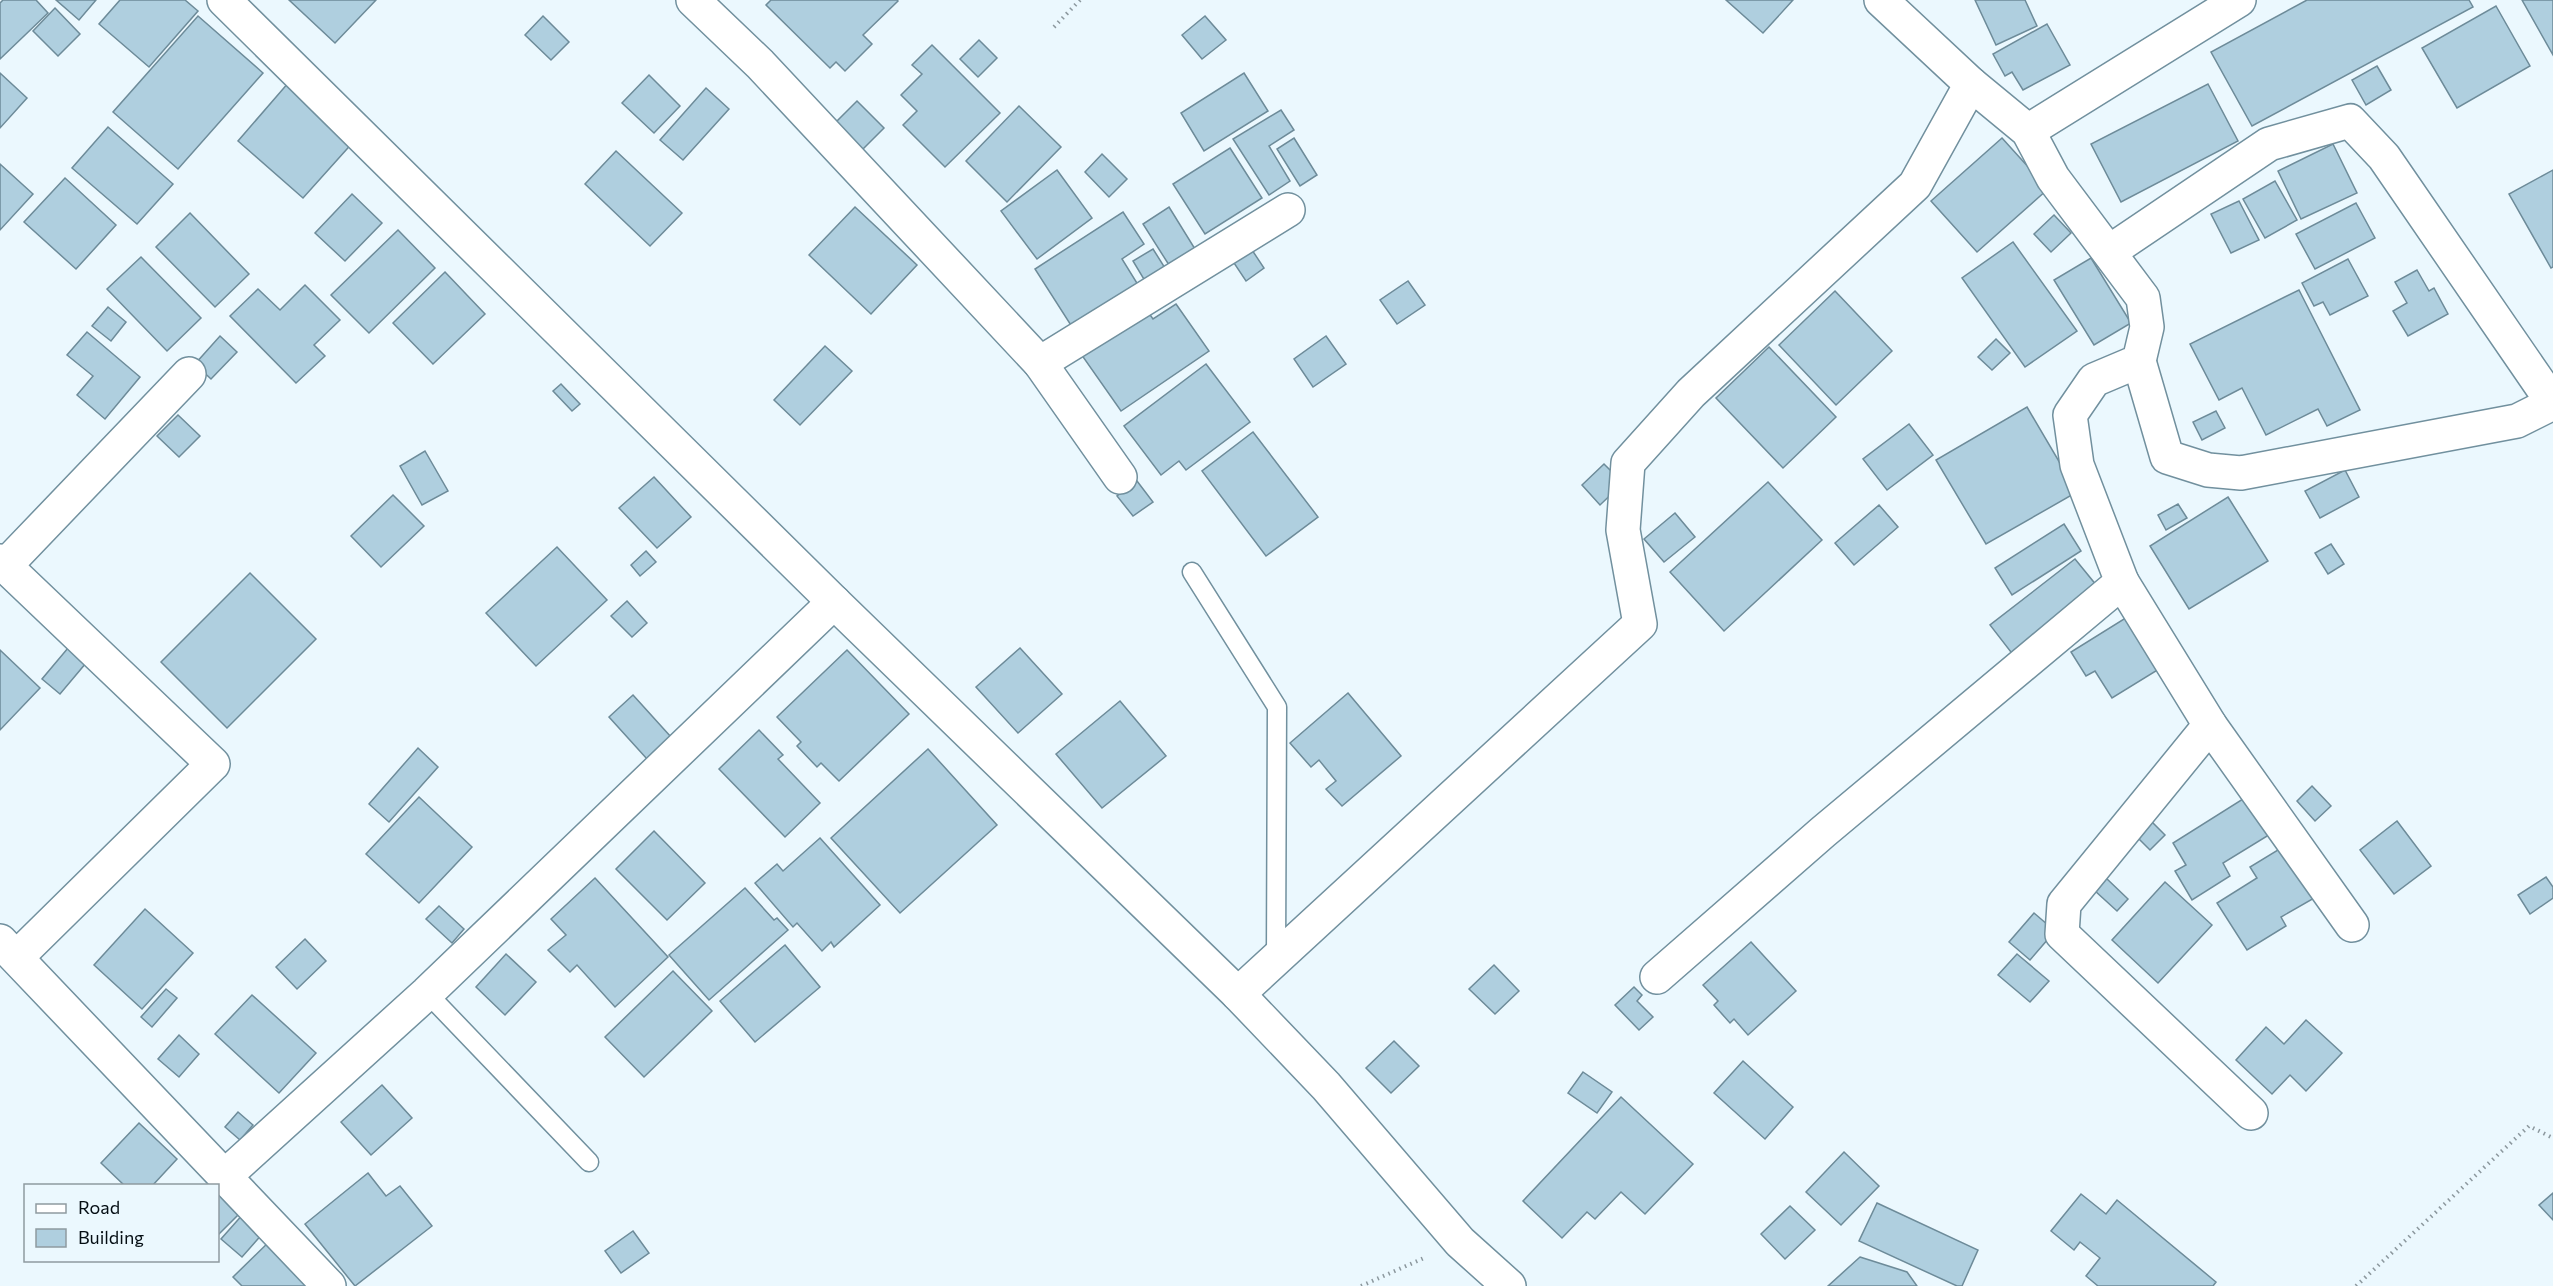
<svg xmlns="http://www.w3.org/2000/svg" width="2553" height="1286" viewBox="0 0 2553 1286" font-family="Commissioner,sans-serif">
<rect width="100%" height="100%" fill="#ebf8fe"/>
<g fill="#afcfdf" stroke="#6d8b99" stroke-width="1.5">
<path d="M3,0H36L48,13L0,59V3Z"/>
<path d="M56,0H96L79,20Z"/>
<path d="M120,0H185L198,11L149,67L99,24Z"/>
<path d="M289,0H376L335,43Z"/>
<path d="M771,0H897L898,1L863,35L872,44L845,71L836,62L830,68L766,5Z"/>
<path d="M1726,0H1793L1763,33Z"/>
<path d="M1975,0H2025L2037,26L1996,45Z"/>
<path d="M2307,0H2469L2473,7L2252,126L2211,52Z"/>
<path d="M2522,0H2553V55Z"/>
<path d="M2496,6L2530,66L2457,108L2422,48Z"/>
<path d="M55,8L80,34L58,56L33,31Z"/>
<path d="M198,16L263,73L178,169L113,112Z"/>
<path d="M543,16L569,42L551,60L525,35Z"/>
<path d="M1205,16L1226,40L1202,59L1182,35Z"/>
<path d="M2047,24L2070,65L2023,90L2012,72L2005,76L1993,54Z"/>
<path d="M979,40L997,58L978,77L960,59Z"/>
<path d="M932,45L1000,113L945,167L903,125L917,111L901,95L922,74L912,65Z"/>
<path d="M2377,66L2391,90L2366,105L2352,80Z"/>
<path d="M0,73L27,98L0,128Z"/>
<path d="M1244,73L1268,111L1204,151L1181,113Z"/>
<path d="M649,75L680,106L654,133L622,103Z"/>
<path d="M289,82L355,140L303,198L238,141Z"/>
<path d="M2208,84L2238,141L2121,202L2091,144Z"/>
<path d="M706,88L729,109L683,160L660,140Z"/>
<path d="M857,101L884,128L861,151L834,124Z"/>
<path d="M1019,106L1061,147L1007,202L966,161Z"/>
<path d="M1281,110L1294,130L1269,146L1290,181L1269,195L1233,139Z"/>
<path d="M108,127L173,184L137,224L72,168Z"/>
<path d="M1294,138L1317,175L1300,186L1277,149Z"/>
<path d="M2002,138L2048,189L1977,252L1931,201Z"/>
<path d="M2333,144L2357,193L2301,219L2278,171Z"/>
<path d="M1230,148L1262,198L1205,234L1173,184Z"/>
<path d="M616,151L682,213L650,246L585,184Z"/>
<path d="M1102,154L1127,179L1109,197L1085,172Z"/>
<path d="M0,164L33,194L0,230Z"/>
<path d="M1057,170L1092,218L1037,259L1001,211Z"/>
<path d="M2553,170V267L2551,268L2509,194Z"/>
<path d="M65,178L116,225L76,269L24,222Z"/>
<path d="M2275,181L2297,220L2265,238L2243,199Z"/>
<path d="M352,194L382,223L345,261L315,233Z"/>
<path d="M2239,201L2259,240L2231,253L2211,214Z"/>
<path d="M2356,203L2375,238L2315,269L2296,234Z"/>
<path d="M855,207L917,265L871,314L809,255Z"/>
<path d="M1169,207L1195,249L1169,265L1143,224Z"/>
<path d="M1123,212L1144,244L1122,259L1140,288L1074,330L1035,269Z"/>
<path d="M190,213L249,274L215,307L156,247Z"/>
<path d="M2054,215L2071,233L2051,252L2034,234Z"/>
<path d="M398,230L435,268L369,333L331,295Z"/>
<path d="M2013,242L2077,331L2025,367L1962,278Z"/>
<path d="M1153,249L1165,268L1145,281L1133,261Z"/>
<path d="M1252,250L1264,268L1246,281L1234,263Z"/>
<path d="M141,257L201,318L167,351L107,289Z"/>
<path d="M2091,258L2131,323L2094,345L2054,280Z"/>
<path d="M2348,259L2368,296L2330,315L2323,302L2314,306L2302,283Z"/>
<path d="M2417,270L2429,291L2434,288L2448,314L2408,336L2393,311L2407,303L2395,282Z"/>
<path d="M445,272L485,314L433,364L393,323Z"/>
<path d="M1408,281L1425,305L1397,324L1380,300Z"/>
<path d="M305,285L340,320L314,345L325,356L296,383L230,316L258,289L280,310Z"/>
<path d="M2299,290L2360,410L2327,426L2318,409L2266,435L2242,388L2219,400L2190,344Z"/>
<path d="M1835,291L1892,351L1836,405L1779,345Z"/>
<path d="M1176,304L1209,351L1121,411L1081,354L1146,309L1153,319Z"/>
<path d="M108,307L126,322L111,341L92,326Z"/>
<path d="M87,332L140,377L105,419L77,395L93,376L67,355Z"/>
<path d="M220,336L237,352L211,379L195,364Z"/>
<path d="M1326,336L1346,364L1313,387L1294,359Z"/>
<path d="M1996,339L2010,353L1992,370L1978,357Z"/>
<path d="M825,346L852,371L800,425L774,400Z"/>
<path d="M1769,347L1836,417L1783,468L1716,398Z"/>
<path d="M1206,364L1250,422L1186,470L1179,461L1161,475L1124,426Z"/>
<path d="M561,384L580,404L572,411L553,391Z"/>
<path d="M2027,407L2077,492L1986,544L1936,460Z"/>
<path d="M2216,411L2225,428L2202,440L2193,422Z"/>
<path d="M178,415L200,436L179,457L157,436Z"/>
<path d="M1909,424L1933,455L1887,490L1863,459Z"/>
<path d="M1253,432L1318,517L1266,556L1202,471Z"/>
<path d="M425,451L448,491L422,505L400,466Z"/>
<path d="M1604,464L1623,483L1600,505L1582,485Z"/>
<path d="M2345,470L2359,497L2320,518L2305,491Z"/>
<path d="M654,477L691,517L657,548L619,508Z"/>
<path d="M1137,481L1153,502L1133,516L1117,496Z"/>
<path d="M1768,482L1822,540L1724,631L1670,572Z"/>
<path d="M393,495L424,526L381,567L351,536Z"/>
<path d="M2228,497L2268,561L2189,609L2150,546Z"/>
<path d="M2178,504L2187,518L2166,530L2158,515Z"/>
<path d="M1879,505L1898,527L1854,565L1835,543Z"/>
<path d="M1675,513L1695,537L1664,562L1644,539Z"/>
<path d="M2064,524L2081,551L2012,595L1995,568Z"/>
<path d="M2331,544L2344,564L2328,574L2315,553Z"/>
<path d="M557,547L607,600L536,666L486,613Z"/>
<path d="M646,551L656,562L640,576L631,565Z"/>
<path d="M2075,559L2097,586L2014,656L1990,625Z"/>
<path d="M250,573L316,639L227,728L161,662Z"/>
<path d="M627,601L647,623L632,637L611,616Z"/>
<path d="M2132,614L2164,666L2112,698L2095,671L2086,676L2071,652Z"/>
<path d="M68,648L86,663L60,694L42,679Z"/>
<path d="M1020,648L1062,694L1018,733L976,687Z"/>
<path d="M0,650L40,688L0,730Z"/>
<path d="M847,650L909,714L839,781L821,763L817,767L797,746L801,742L777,717Z"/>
<path d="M1348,693L1401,756L1342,806L1326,789L1336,781L1319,760L1311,767L1290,743Z"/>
<path d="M633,695L671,737L647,759L609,717Z"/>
<path d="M1120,701L1166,756L1102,808L1056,754Z"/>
<path d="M759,730L783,755L778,759L820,803L785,837L719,769Z"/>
<path d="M418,748L438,767L389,822L369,804Z"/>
<path d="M928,749L997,825L900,913L831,838Z"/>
<path d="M2312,786L2331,806L2315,821L2297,801Z"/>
<path d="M2254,792L2277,830L2223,863L2230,876L2192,900L2175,871L2186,865L2173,843Z"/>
<path d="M419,797L472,847L419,903L366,854Z"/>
<path d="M2148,818L2165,835L2150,850L2133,833Z"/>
<path d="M2397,821L2431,866L2394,894L2360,850Z"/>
<path d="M654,831L705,883L667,920L616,869Z"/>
<path d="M820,838L880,905L834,947L831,942L822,951L797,923L793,927L755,883L777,864L783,871Z"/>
<path d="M2291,842L2323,893L2281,917L2286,926L2247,950L2217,903L2257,878L2250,867Z"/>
<path d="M2546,877L2553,887V898L2530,914L2518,895Z"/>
<path d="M595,878L668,957L615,1007L577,965L570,972L548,950L566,935L551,919Z"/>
<path d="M2106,878L2128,899L2117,911L2094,890Z"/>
<path d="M2165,882L2212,925L2158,983L2112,940Z"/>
<path d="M745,888L774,920L777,918L788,930L709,1000L669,955Z"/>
<path d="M439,906L464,929L452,943L426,919Z"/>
<path d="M145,909L193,953L142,1009L94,965Z"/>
<path d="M2034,913L2055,931L2030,960L2009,942Z"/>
<path d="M305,939L326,961L297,989L276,967Z"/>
<path d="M1751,942L1796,991L1748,1035L1734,1019L1730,1023L1714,1005L1718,1001L1703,985Z"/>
<path d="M785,945L820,987L755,1042L720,1001Z"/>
<path d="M506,954L536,982L505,1015L476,987Z"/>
<path d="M2017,954L2049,981L2030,1002L1998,975Z"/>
<path d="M1494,965L1519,991L1495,1014L1469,989Z"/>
<path d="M673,971L712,1011L644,1077L605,1037Z"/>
<path d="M1634,987L1642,995L1637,1001L1653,1017L1639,1030L1615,1005Z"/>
<path d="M166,989L177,998L152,1027L141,1017Z"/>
<path d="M252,995L316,1053L279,1093L215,1034Z"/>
<path d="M2306,1020L2342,1053L2306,1091L2290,1075L2272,1094L2236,1060L2266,1027L2284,1044Z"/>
<path d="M179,1035L199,1054L179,1077L158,1059Z"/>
<path d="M1394,1041L1419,1066L1391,1093L1366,1068Z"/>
<path d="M1743,1061L1793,1107L1765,1139L1714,1093Z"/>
<path d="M1583,1072L1612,1092L1597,1113L1568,1093Z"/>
<path d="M382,1085L412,1118L371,1155L341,1122Z"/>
<path d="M1621,1097L1693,1164L1645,1214L1621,1192L1595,1219L1587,1212L1562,1238L1523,1201Z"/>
<path d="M238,1112L253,1125L240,1140L225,1127Z"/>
<path d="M139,1123L177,1159L152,1186H125L101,1163Z"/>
<path d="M1844,1152L1879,1186L1841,1225L1806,1192Z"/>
<path d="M368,1173L386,1196L400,1186L432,1226L355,1286L305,1224Z"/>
<path d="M218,1193L239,1214L218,1235Z"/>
<path d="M2553,1193V1220L2539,1205Z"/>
<path d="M2081,1194L2106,1214L2117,1200L2216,1282L2213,1286H2098L2086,1276L2100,1258L2080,1242L2074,1250L2051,1231Z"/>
<path d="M1877,1203L1978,1250L1962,1286H1957L1859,1241Z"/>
<path d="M1790,1206L1815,1230L1785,1259L1761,1234Z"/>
<path d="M244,1213L264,1232L242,1257L221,1239Z"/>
<path d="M633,1231L649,1253L621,1273L605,1251Z"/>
<path d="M274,1237L321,1286H242L233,1277Z"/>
<path d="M1860,1257L1907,1272L1917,1286H1828Z"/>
</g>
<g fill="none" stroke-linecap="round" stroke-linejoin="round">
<defs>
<g id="service">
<path d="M1192,572L1277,707L1276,958"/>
<path d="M427,993L589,1162"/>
</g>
<g id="minor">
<path d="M224,0L834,602L1238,994L1326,1086L1460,1242L1509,1286"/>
<path d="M693,0L760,64L1040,363L1120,477"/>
<path d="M2028,131L2239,0"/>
<path d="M2109,252L2269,144L2350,121L2384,157L2553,403L2517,421L2241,473L2208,470L2167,457L2139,361"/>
<path d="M1040,363L1288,210"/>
<path d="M0,561L213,764L17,957"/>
<path d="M5,566L189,374"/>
<path d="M2122,582L2210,725L2352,925"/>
<path d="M2210,725L2064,904L2062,934L2251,1113"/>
<path d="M0,941L329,1286"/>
<path d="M1657,977L1823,832L2122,582L2077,465L2070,415L2094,380L2139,361L2147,327L2143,298L2053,178L2028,131L1971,84"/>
<path d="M1238,994L1640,624L1623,530L1628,463L1691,393L1915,185L1971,84L1881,0"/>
<path d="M225,1176L427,993L834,602"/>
</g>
</defs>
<use href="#service" stroke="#71909e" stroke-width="21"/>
<use href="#minor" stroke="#71909e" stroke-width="36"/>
<g stroke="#8c989e" stroke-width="4" stroke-dasharray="1.5 4.5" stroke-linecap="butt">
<path d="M1054,27L1080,0"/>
<path d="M1361,1286L1424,1258"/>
<path d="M2356,1286L2529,1126L2553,1138"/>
</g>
<use href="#service" stroke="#fff" stroke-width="18"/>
<use href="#minor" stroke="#fff" stroke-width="33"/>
</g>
<rect x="24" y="1184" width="195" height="78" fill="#ebf8fe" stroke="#8f9aa0" stroke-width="1.5"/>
<rect x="36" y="1204" width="30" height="9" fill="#ffffff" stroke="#8f9aa0" stroke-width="1.5"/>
<text x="78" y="1214" font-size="18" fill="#040d13">Road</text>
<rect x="36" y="1229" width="30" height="18" fill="#afcfdf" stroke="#8f9aa0" stroke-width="1.5"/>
<text x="78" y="1244" font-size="18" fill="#040d13">Building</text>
</svg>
